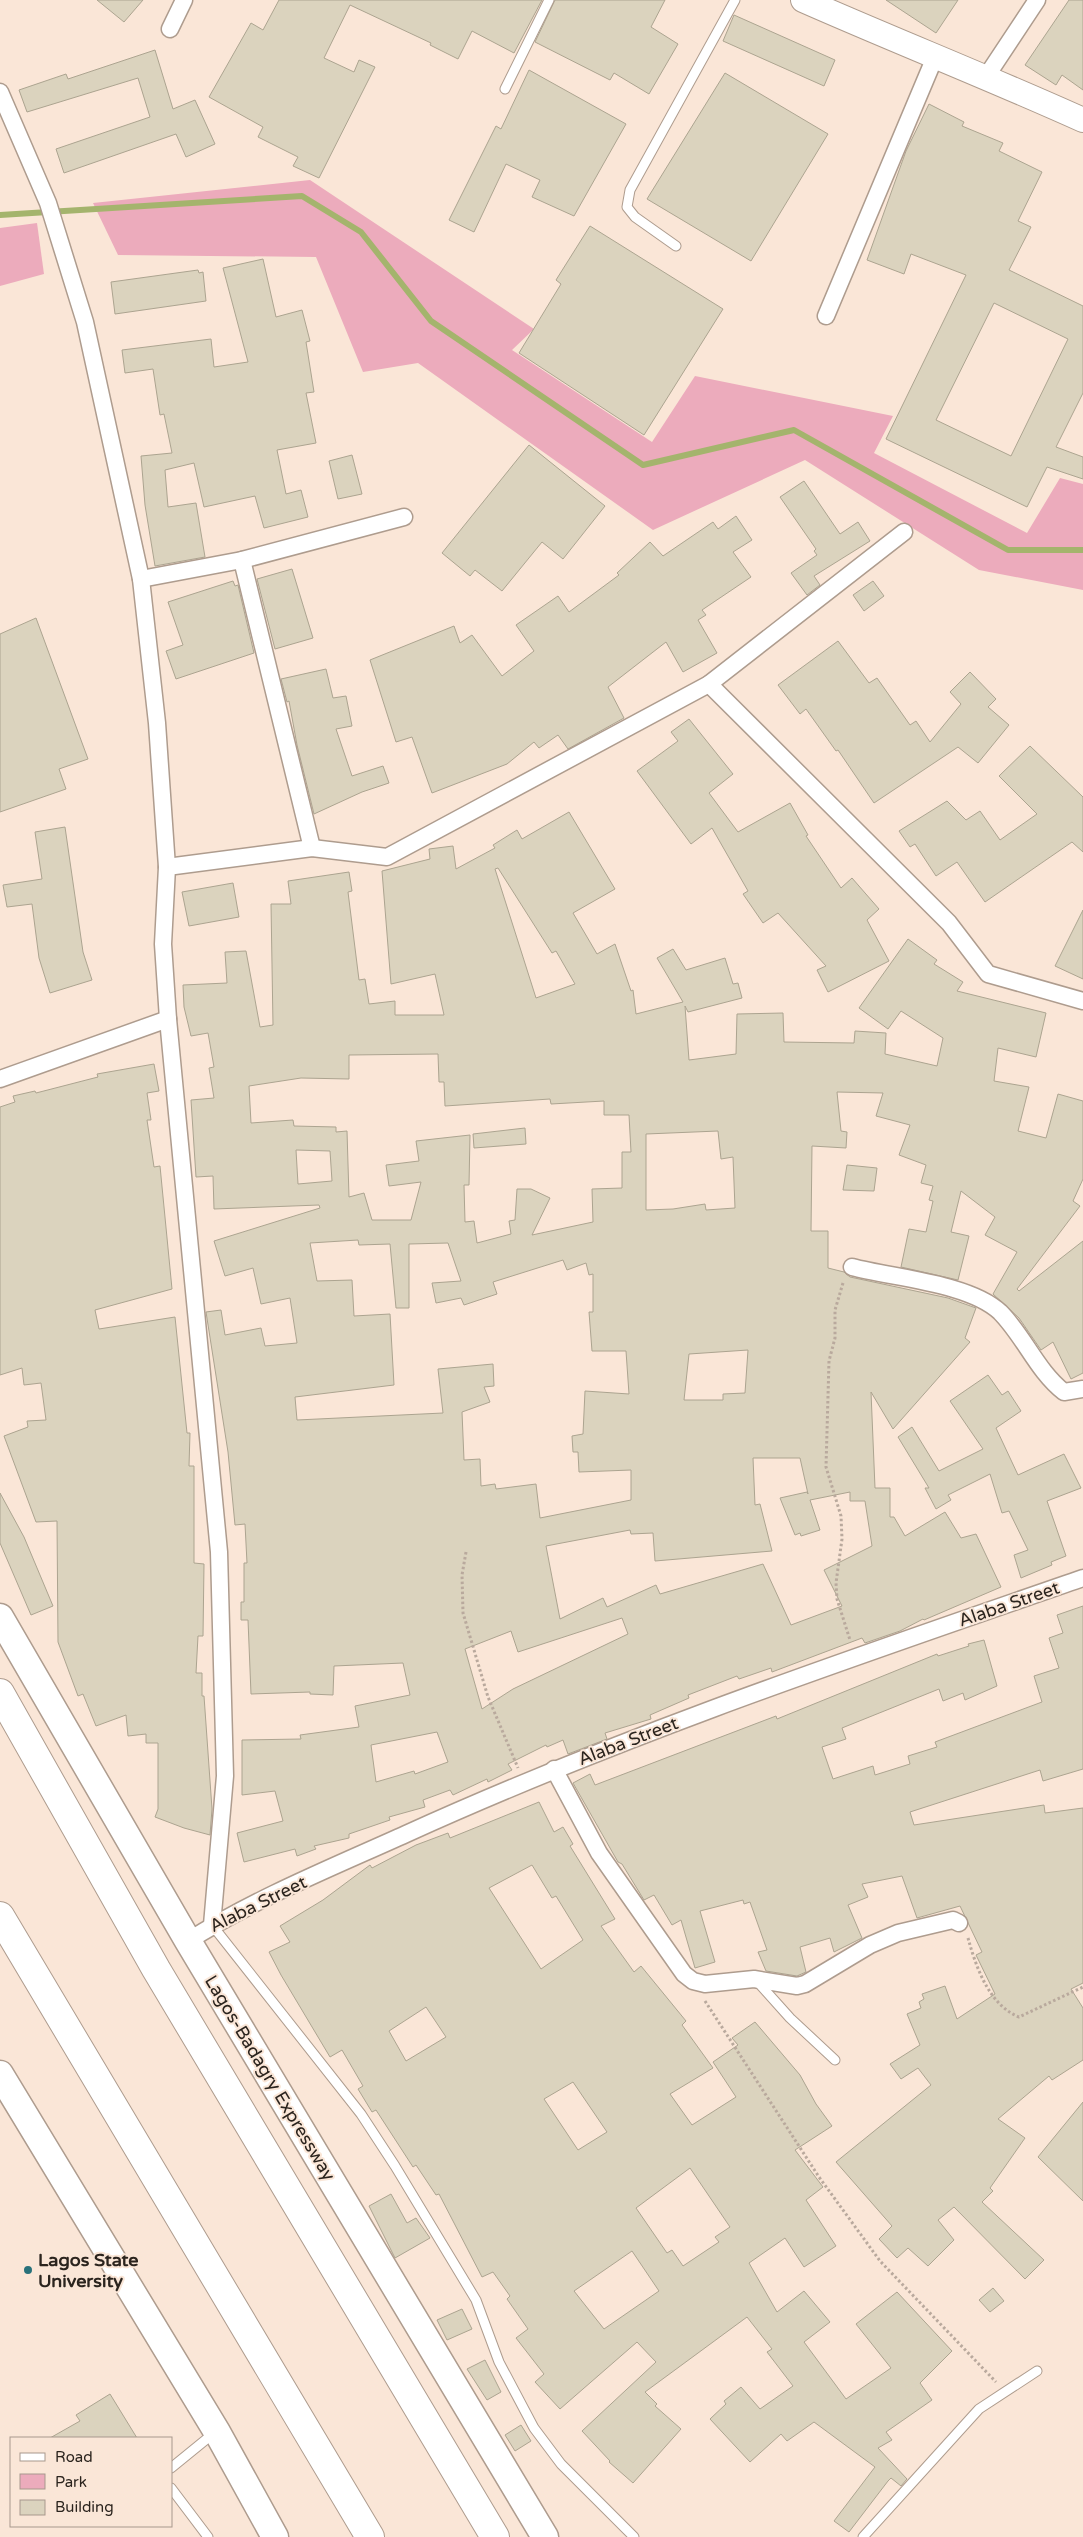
<svg xmlns="http://www.w3.org/2000/svg" width="1083" height="2537" viewBox="0 0 1083 2537" font-family="'Varela Round',sans-serif">
<rect width="100%" height="100%" fill="#fae6d7"/>
<g fill="#ecabbc">
<path d="M310,180L534,329L512,350L652,442L695,376L893,416L874,453L1027,533L1060,478L1083,484V590L979,570L805,460L653,530L418,363L363,372L316,257L118,255L93,203Z"/>
<path d="M37,223L44,274L0,286V228Z"/>
</g>
<g fill="none" stroke-linecap="round" stroke-linejoin="round">
<path stroke="#a4b46d" stroke-width="6" d="M0,215L302,196L361,232L431,321L643,465L794,430L1008,550H1083"/>
</g>
<g fill="#dbd3be" stroke="#aca490" fill-rule="evenodd">
<path d="M97,0H143L124,22Z"/>
<path d="M279,0H542L514,53L472,31L458,59L430,45L431,43L350,5L324,58L354,72L359,60L375,67L319,178L293,166L298,157L258,137L263,127L209,97L251,23L263,30Z"/>
<path d="M555,0H665L651,27L678,44L649,94L614,73L610,80L535,42Z"/>
<path d="M886,0H958L936,33Z"/>
<path d="M1069,0H1083V90L1062,75L1056,85L1025,65Z"/>
<path d="M734,15L835,60L824,86L723,41Z"/>
<path d="M155,50L173,109L195,100L215,144L186,157L176,134L64,173L56,149L150,117L138,78L27,112L19,90L66,74L68,79Z"/>
<path d="M529,70L626,124L574,216L532,197L540,180L506,164L474,232L449,220L496,126L501,129Z"/>
<path d="M725,73L828,134L751,261L647,199Z"/>
<path d="M929,104L964,122L962,126L1003,143L999,151L1042,172L1018,221L1031,227L1009,270L1083,306V393L1056,447L1083,457V479L1047,467L1027,507L886,439L966,275L911,254L904,274L867,260L906,151ZM994,303L1068,339L1011,456L936,420Z"/>
<path d="M590,226L723,309L644,435L519,353L561,284L556,280Z"/>
<path d="M263,259L276,317L302,310L310,341L306,342L314,392L306,393L316,443L277,450L286,494L301,490L308,517L264,528L255,496L204,507L194,463L165,470L168,507L196,503L205,557L155,566L145,505L141,456L172,453L164,414L160,415L153,369L125,373L122,350L211,339L214,367L248,362L223,268Z"/>
<path d="M198,270L199,273L203,272L206,301L115,314L111,282Z"/>
<path d="M529,445L605,506L563,559L542,542L502,591L475,570L470,576L442,553Z"/>
<path d="M352,455L362,494L338,499L329,461Z"/>
<path d="M804,481L840,534L858,522L870,541L814,576L820,585L807,595L791,573L817,555L814,551L816,549L780,497Z"/>
<path d="M736,516L752,540L733,552L751,577L702,610L706,615L698,620L717,653L683,672L666,642L608,687L624,718L568,749L558,735L539,748L534,742L507,764L432,793L412,737L396,742L370,660L454,626L460,643L472,635L502,676L534,651L516,625L558,596L569,612L619,575L617,573L650,542L663,556L713,522L718,529Z"/>
<path d="M292,569L313,638L275,649L257,579Z"/>
<path d="M233,581L235,586L238,585L254,653L176,679L166,651L183,645L168,602Z"/>
<path d="M873,581L884,596L864,611L853,595Z"/>
<path d="M36,618L88,759L59,769L66,789L0,812V634Z"/>
<path d="M838,641L869,683L877,678L910,725L916,721L930,742L961,704L950,692L970,672L996,699L988,707L1009,725L978,763L958,747L874,803L838,750L836,751L806,709L800,714L778,685Z"/>
<path d="M326,669L333,698L346,696L352,726L336,729L352,776L383,766L389,783L362,792L314,814L297,745L289,701L287,702L281,679Z"/>
<path d="M689,719L733,774L709,793L738,832L790,803L808,835L806,836L841,888L852,878L879,909L867,920L889,961L828,992L817,970L826,966L778,913L763,923L743,894L748,891L712,828L691,844L637,771L678,741L671,732Z"/>
<path d="M1030,746L1083,797V852L1072,842L985,902L957,862L936,876L915,844L910,847L899,831L947,801L966,820L980,811L1000,840L1037,814L999,776Z"/>
<path d="M569,812L615,889L573,913L597,954L615,944L631,991L633,990L636,1014L683,1002L657,958L673,949L686,970L725,958L733,984L738,983L742,998L688,1012L685,1006L689,1060L736,1054L737,1014L783,1013L784,1042L854,1043L855,1031L886,1033L885,1054L937,1066L943,1038L901,1011L888,1029L859,1008L908,939L937,960L934,964L963,982L957,991L1046,1013L1036,1057L998,1048L994,1081L1029,1087L1018,1131L1046,1138L1058,1094L1083,1101V1179L1073,1201L1080,1206L1017,1289L1019,1291L1083,1241V1373L1071,1379L1053,1342L1041,1350L1019,1318L993,1294L1017,1252L985,1235L995,1217L961,1191L951,1232L969,1236L958,1280L901,1267L909,1229L926,1232L933,1201L929,1200L933,1186L921,1183L926,1165L899,1155L910,1125L876,1116L883,1093L837,1092L841,1131L847,1132L846,1148L812,1146L811,1231H828V1268L844,1272L850,1277L948,1298L976,1308L965,1338L970,1342L893,1429L871,1392L875,1488H890V1517H894L905,1536L945,1512L961,1538L976,1534L1001,1587L924,1620L923,1619L900,1631L865,1643L862,1638L772,1672L771,1668L739,1679L737,1676L688,1695L689,1698L650,1715L651,1719L605,1733L607,1739L568,1754L563,1740L547,1747L546,1745L508,1764L512,1770L488,1782L487,1779L453,1795L450,1790L423,1800L425,1807L389,1817L390,1820L349,1834V1838L314,1846L316,1849L297,1856L295,1849L244,1862L237,1833L283,1821L275,1791L242,1795V1740L301,1739L300,1735L359,1727L355,1706L410,1695L403,1663L334,1666L333,1695L310,1694V1692L251,1694L248,1620H241V1602H244V1563H247L245,1524L235,1525L228,1452L206,1312L221,1310L225,1335L261,1328L265,1346L297,1343L290,1298L261,1304L253,1268L225,1276L214,1241L320,1208L319,1205L214,1209L213,1176L196,1177L191,1100L214,1098L209,1068L214,1067L208,1033L191,1036L184,1007L183,985L227,983L225,952L246,951L260,1027L273,1025L271,904H291L288,881L349,872L352,891L348,892L359,980L365,979L369,1004L395,1001V1015H444L435,974L391,984L382,871L430,859L429,849L453,846L456,869L495,848L493,845L517,830L522,839ZM498,868L552,953L556,951L575,984L536,998L495,869ZM438,1054L439,1082H444L445,1106L550,1099L551,1104L604,1101V1115H629L631,1152H622V1188L592,1189L593,1222L532,1235L550,1198L531,1189H517L515,1220L509,1221L511,1234L477,1243L474,1221L465,1222L464,1185H469L470,1135L416,1141L419,1161L386,1165L389,1186L421,1182L411,1220H372L364,1193L349,1197L347,1131L336,1132V1127L294,1126L293,1120L251,1123L249,1086L301,1078L349,1079V1055ZM718,1131L721,1159L733,1157L735,1208L706,1210L705,1204L673,1209L646,1210V1134ZM296,1150L330,1151L332,1181L298,1184ZM358,1240L359,1245L390,1244L396,1308H409V1244L448,1243L461,1281L432,1283L436,1303L461,1298L464,1305L497,1294L493,1282L563,1260L567,1270L586,1263L589,1275L593,1274V1312H589L592,1351H626L629,1394L585,1391L583,1434L572,1436L573,1452H578L579,1472L631,1470V1500L540,1518L536,1484L496,1489L495,1484L481,1486L480,1459L464,1460L462,1412L490,1402L484,1387L494,1386L493,1364L438,1369L443,1413L297,1420L295,1397L394,1385L390,1314L354,1316L352,1280L317,1281L310,1243ZM748,1350L745,1393L723,1394V1400H684L689,1354ZM753,1458H800L808,1494L807,1492L780,1498L795,1535L800,1533L801,1536L820,1530L810,1500L850,1492V1501H865L872,1546L824,1570L842,1606L791,1625L763,1564L660,1594L656,1585L607,1607L603,1598L560,1619L546,1546L630,1530L631,1534L653,1533L655,1561L772,1551L760,1504L755,1505ZM622,1618L628,1634L513,1689L482,1709L465,1649L511,1631L518,1652ZM437,1732L448,1762L415,1774L414,1771L376,1782L371,1745Z"/>
<path d="M65,827L83,952L92,980L50,993L39,958L32,904L7,907L3,885L42,879L35,832Z"/>
<path d="M233,883L239,917L189,926L182,892Z"/>
<path d="M1083,910V979L1055,966Z"/>
<path d="M154,1064L159,1091L147,1093L151,1120H147L154,1167L160,1166L172,1289L95,1310L99,1329L175,1317L187,1433H190L189,1466H194V1563L204,1564L203,1636H198L196,1673H202V1696H204L212,1809L210,1835L184,1828L155,1817L158,1809V1743H146V1734L128,1736L126,1715L96,1726L83,1694L78,1696L58,1642L57,1521L36,1522L4,1436L28,1427L27,1421L46,1420L41,1383L24,1385L22,1368L0,1375V1107L15,1102L13,1096L35,1091L36,1093L98,1077L97,1074Z"/>
<path d="M525,1128L526,1144L474,1148L473,1134Z"/>
<path d="M847,1165L877,1168L874,1191L843,1190Z"/>
<path d="M988,1375L1002,1395L1008,1391L1021,1411L996,1428L1018,1475L1064,1454L1081,1488L1047,1501L1066,1556L1051,1562L1052,1565L1021,1578L1014,1555L1028,1550L1009,1511L1002,1513L990,1474L948,1495L951,1500L936,1509L925,1488H929L898,1437L912,1427L939,1471L983,1449L950,1401Z"/>
<path d="M0,1493L24,1537L53,1606L31,1615L0,1543Z"/>
<path d="M1083,1606V1769L1043,1781L1040,1770L910,1812L914,1825L1044,1805L1045,1813L1083,1808V1983L1071,1989L1083,2008V2060L1052,2080L1049,2076L998,2119L1025,2138L990,2188L993,2191L982,2202L1044,2260L1025,2279L954,2207L938,2220L954,2240L928,2266L908,2248L897,2258L879,2239L892,2226L836,2162L931,2085L918,2068L901,2079L890,2064L920,2045L907,2014L921,2008L919,2002L924,1999L922,1994L945,1986L957,2019L995,1994L976,1955L982,1952L960,1906L917,1918L902,1876L862,1884L868,1897L848,1905L862,1938L834,1952L830,1938L800,1947L806,1972L797,1976L766,1971L758,1952L767,1950L750,1902L744,1904L743,1900L700,1911L715,1962L695,1968L681,1920L672,1925L654,1895L644,1900L622,1864L618,1862L573,1783L590,1774L595,1785L776,1716L777,1719L937,1654L938,1656L969,1646L968,1644L984,1640L997,1686L965,1700L963,1693L943,1701L939,1689L842,1728L846,1739L822,1747L833,1779L873,1766L875,1775L910,1764L908,1756L937,1747L935,1742L1042,1702L1034,1676L1059,1668L1049,1638L1063,1633L1057,1615Z"/>
<path d="M539,1802L554,1832L563,1827L573,1844L570,1846L615,1919L601,1926L634,1972L641,1966L686,2021L682,2025L713,2068L670,2094L692,2125L736,2097L713,2062L738,2045L732,2038L755,2022L800,2075L816,2104L832,2126L795,2150L823,2187L806,2200L836,2246L804,2267L785,2238L749,2263L777,2312L804,2291L830,2322L804,2342L846,2399L891,2368L856,2324L897,2292L952,2351L920,2383L932,2400L886,2432L892,2440L878,2448L907,2479L901,2486L891,2478L888,2481L849,2532L834,2521L875,2467L814,2422L787,2441L781,2434L750,2462L710,2419L726,2404L724,2401L741,2387L760,2409L793,2386L767,2352L772,2349L747,2317L645,2392L657,2404L655,2406L681,2429L633,2483L609,2462L610,2461L582,2431L656,2362L637,2342L560,2409L535,2382L544,2374L516,2338L528,2329L507,2299L510,2296L493,2272L482,2277L439,2194L436,2195L416,2165L413,2167L376,2110L372,2112L358,2089L363,2086L342,2050L330,2057L281,1975L269,1952L290,1942L280,1926L323,1900L370,1865L372,1868L416,1845L448,1833L450,1838ZM532,1865L552,1898L556,1896L583,1940L541,1969L489,1888ZM426,2007L446,2037L406,2061L389,2031ZM573,2082L607,2132L578,2150L544,2099ZM690,2168L730,2227L715,2237L719,2242L683,2266L672,2250L667,2253L636,2208ZM632,2251L659,2291L604,2329L574,2291Z"/>
<path d="M1083,2102V2201L1038,2157Z"/>
<path d="M391,2194L407,2223L416,2218L430,2238L395,2258L369,2206Z"/>
<path d="M993,2288L1004,2301L990,2312L979,2300Z"/>
<path d="M462,2309L472,2329L447,2340L437,2320Z"/>
<path d="M485,2360L501,2392L487,2400L467,2369Z"/>
<path d="M110,2394L137,2438H50L80,2421L76,2415Z"/>
<path d="M521,2425L531,2441L515,2451L505,2435Z"/>
</g>
<g fill="none" stroke-linecap="round" stroke-linejoin="round">
<defs>
<g id="service">
<path d="M505,89L549,0"/>
<path d="M676,246L635,217L627,207L630,190L735,0"/>
<path d="M212,1925L361,2114L395,2166L476,2300L499,2362L534,2428L561,2464L634,2537"/>
<path d="M756,1980L790,2018L835,2060"/>
<path d="M171,2468L214,2433"/>
<path d="M171,2488L208,2537"/>
<path d="M863,2537L979,2409L1037,2371"/>
</g>
<g id="minor">
<path d="M170,29L184,0"/>
<path d="M986,77L1037,0"/>
<path d="M0,92L48,203L85,322L141,579L157,723L167,867L163,944L168,1019L219,1552L225,1776L212,1925"/>
<path d="M826,316L935,57"/>
<path d="M242,560L312,848"/>
<path d="M141,579L242,560L404,517"/>
<path d="M709,684L949,923L988,974L1083,1001"/>
<path d="M167,867L312,848L387,857L709,684L904,532"/>
<path d="M0,1079L168,1019"/>
<path d="M852,1267C893,1278 969,1283 1000,1312C1024,1336 1037,1371 1064,1392L1083,1389"/>
<path d="M554,1769L599,1853L684,1974L693,1981L705,1984L754,1979L797,1986L805,1984L870,1945L898,1933L953,1920L959,1923"/>
<path d="M188,1941C256,1898 333,1867 406,1834C626,1734 855,1657 1083,1578"/>
</g>
<path id="secondary" d="M803,0C896,41 990,78 1083,120"/>
<g id="primary">
<path d="M0,1617L188,1941L545,2537"/>
<path d="M0,2074L217,2432L275,2537"/>
</g>
<g id="trunk">
<path d="M0,1693L156,1969L495,2537"/>
<path d="M0,1916L370,2537"/>
</g>
</defs>
<use href="#service" stroke="#ae9c8e" stroke-width="11"/>
<use href="#minor" stroke="#ae9c8e" stroke-width="19"/>
<use href="#secondary" stroke="#ae9c8e" stroke-width="26"/>
<use href="#primary" stroke="#ae9c8e" stroke-width="29"/>
<use href="#trunk" stroke="#ae9c8e" stroke-width="30"/>
<g stroke="#b9a99d" stroke-width="3" stroke-dasharray="2.5 2.5" stroke-linecap="butt">
<path d="M843,1283L835,1310V1338L829,1361L826,1467L841,1516L842,1539L836,1583L837,1599L850,1640"/>
<path d="M466,1552L462,1575L463,1613L488,1697L518,1768"/>
<path d="M968,1938C976,1967 989,2005 1019,2017L1083,1987"/>
<path d="M705,2001L819,2177L880,2261L996,2382"/>
</g>
<use href="#service" stroke="#fff" stroke-width="9"/>
<use href="#minor" stroke="#fff" stroke-width="16"/>
<use href="#secondary" stroke="#fff" stroke-width="24"/>
<use href="#primary" stroke="#fff" stroke-width="26"/>
<use href="#trunk" stroke="#fff" stroke-width="28"/>
</g>
<circle fill="#28717a" stroke="#fae6d7" stroke-width="2" cx="28" cy="2270" r="5"/>
<g text-anchor="middle" stroke-width="4" stroke-linejoin="round" paint-order="stroke">
<g font-size="18" fill="#2b241e" stroke="#fae6d7">
<text transform="translate(1009 1604) rotate(-19)" y="6">Alaba Street</text>
<text transform="translate(628 1741) rotate(-21)" y="6">Alaba Street</text>
<text transform="translate(258 1904) rotate(-26)" y="6">Alaba Street</text>
<text transform="translate(270 2078) rotate(59)" y="6">Lagos-Badagry Expressway</text>
</g>
<g font-size="18" font-weight="bold" fill="#2b241e" stroke="#fae6d7" text-anchor="start">
<text x="38" y="2266">Lagos State<tspan x="38" dy="21">University</tspan></text>
</g>
</g>
<rect x="10" y="2437" width="162" height="90" fill="#fae6d7" stroke="#a7988d"/>
<rect x="20" y="2453" width="25" height="8" fill="#ffffff" stroke="#a7988d"/>
<text x="55" y="2462" font-size="15" fill="#2b241e">Road</text>
<rect x="20" y="2474" width="25" height="15" fill="#ecabbc" stroke="#a7988d"/>
<text x="55" y="2487" font-size="15" fill="#2b241e">Park</text>
<rect x="20" y="2500" width="25" height="15" fill="#dbd3be" stroke="#a7988d"/>
<text x="55" y="2512" font-size="15" fill="#2b241e">Building</text>
</svg>
